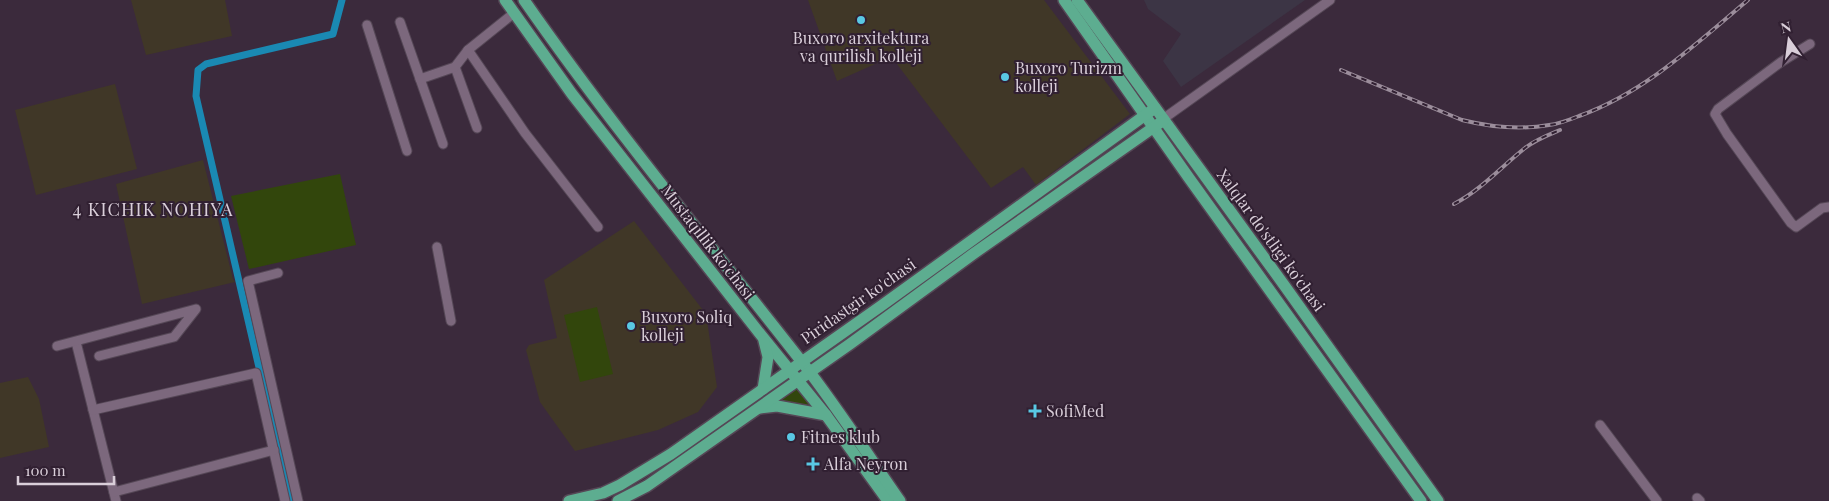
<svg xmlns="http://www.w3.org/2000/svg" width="1829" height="501" viewBox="0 0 1829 501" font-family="'Playfair Display',serif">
<rect width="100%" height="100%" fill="#3b2a3c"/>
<path fill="#3c3545" d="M1144,0H1305L1181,87L1163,61L1181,34L1148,9Z"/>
<g fill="#403727">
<path d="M131,0H225L232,36L146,55Z"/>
<path d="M808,0H1044L1130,114L1036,185L1023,167L991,188L884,47L891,57L837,81Z"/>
<path d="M115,84L137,169L36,195L15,110Z"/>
<path d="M203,160L233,279L235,282L142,304L116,184Z"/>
<path d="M634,221L706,314L717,387L698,412L658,430L575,451L540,402L526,350L529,345L557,338L544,280Z"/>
<path d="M28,377L39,399L49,447L0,458V383Z"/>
</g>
<g fill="#32460c">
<path d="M340,174L356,245L249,269L231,196Z"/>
<path d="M597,307L613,374L580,382L564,315Z"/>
<path d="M798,387L819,411L776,402Z"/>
</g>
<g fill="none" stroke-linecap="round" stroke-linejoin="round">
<path stroke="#1a89b3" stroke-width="7" d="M290,501L196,96L198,70L206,64L333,34L342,0"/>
<defs>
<g id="minor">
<path d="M514,13L468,50L525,133L598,227"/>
<path d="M400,22L443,144"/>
<path d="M367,25L407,151"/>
<path d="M1810,44L1781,62L1718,109L1715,114L1727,134L1791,223L1796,227L1822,208L1829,207"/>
<path d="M455,67L477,128"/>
<path d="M420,79L455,67L468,50"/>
<path d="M1163,119L1330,0"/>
<path d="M437,247L451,321"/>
<path d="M278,273L248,281L298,501"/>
<path d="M76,342L116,501"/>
<path d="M57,346L196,309L174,337L99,356"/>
<path d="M93,410L256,373L285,501"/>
<path d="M1600,425L1657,501"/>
<path d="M114,492L274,450"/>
<path d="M1697,498L1700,501"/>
</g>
<g id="major">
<path d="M505,0L572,94L761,335L826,415L888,501"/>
<path d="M524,0C611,125 708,242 802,362C837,407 868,455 900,501"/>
<path d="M1064,0L1189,178L1421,501"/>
<path d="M1077,0L1284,285L1438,501"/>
<path d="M763,389L768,357L764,341"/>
<path d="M760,408L777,406L826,415"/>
<path d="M569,501L603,493L620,485L671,454L881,306L1155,108"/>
<path d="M618,501L647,486L850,344L973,254L1164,120"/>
</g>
</defs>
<use href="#minor" stroke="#554756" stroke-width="11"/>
<use href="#major" stroke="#554756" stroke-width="14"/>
<use href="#minor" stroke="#7c687d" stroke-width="9"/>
<use href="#major" stroke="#5dad90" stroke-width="11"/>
<defs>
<g id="rail">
<path d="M1341,70L1462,120C1490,127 1520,130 1549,125C1559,124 1569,120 1579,116C1644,93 1696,44 1748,0"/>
<path d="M1454,204C1481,190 1501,167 1525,148C1535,140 1548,135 1560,130"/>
</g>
</defs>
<use href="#rail" stroke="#9b8d9b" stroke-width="4"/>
<use href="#rail" stroke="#312032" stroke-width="2" stroke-dasharray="5.5" stroke-linecap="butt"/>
</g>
<g fill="#59c8e4" stroke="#312032" stroke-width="2">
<circle cx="861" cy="20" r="5"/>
<circle cx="1005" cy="77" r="5"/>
<circle cx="631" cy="326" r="5"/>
<path d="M1032.5 403.5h5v5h5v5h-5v5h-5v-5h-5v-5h5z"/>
<circle cx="791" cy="437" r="5"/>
<path d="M810.5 456.5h5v5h5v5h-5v5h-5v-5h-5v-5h5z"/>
</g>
<g text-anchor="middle" stroke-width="4" stroke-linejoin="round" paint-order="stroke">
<g font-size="16" fill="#d9ced9" stroke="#312032" text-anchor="start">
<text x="861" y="44" text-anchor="middle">Buxoro arxitektura<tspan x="861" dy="18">va qurilish kolleji</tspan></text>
<text x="1015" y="74">Buxoro Turizm<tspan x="1015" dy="18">kolleji</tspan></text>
<text x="641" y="323">Buxoro Soliq<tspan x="641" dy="18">kolleji</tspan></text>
<text x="1046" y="417">SofiMed</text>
<text x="801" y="443">Fitnes klub</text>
<text x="824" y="470">Alfa Neyron</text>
</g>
<g font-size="16" fill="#d9ced9" stroke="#312032">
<text transform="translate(1271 240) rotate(54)" y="6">Xalqlar do'stligi ko'chasi</text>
<text transform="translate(708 242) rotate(52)" y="6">Mustaqillik ko'chasi</text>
<text transform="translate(858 301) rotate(-35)" y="6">Piridastgir ko'chasi</text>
</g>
<g font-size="18" letter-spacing="1" fill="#d9ced9" stroke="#312032">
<text x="153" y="216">4 KICHIK NOHIYA</text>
</g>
</g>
<g transform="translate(1789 40) rotate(346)" stroke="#312032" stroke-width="4" paint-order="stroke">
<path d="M0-4L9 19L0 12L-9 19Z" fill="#d9ced9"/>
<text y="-8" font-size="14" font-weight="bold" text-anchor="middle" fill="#d9ced9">N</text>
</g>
<path d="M18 476v8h96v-8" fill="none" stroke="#d9ced9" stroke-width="2.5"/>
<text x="25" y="476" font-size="15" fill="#d9ced9" stroke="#312032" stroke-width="4" paint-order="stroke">100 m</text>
</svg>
